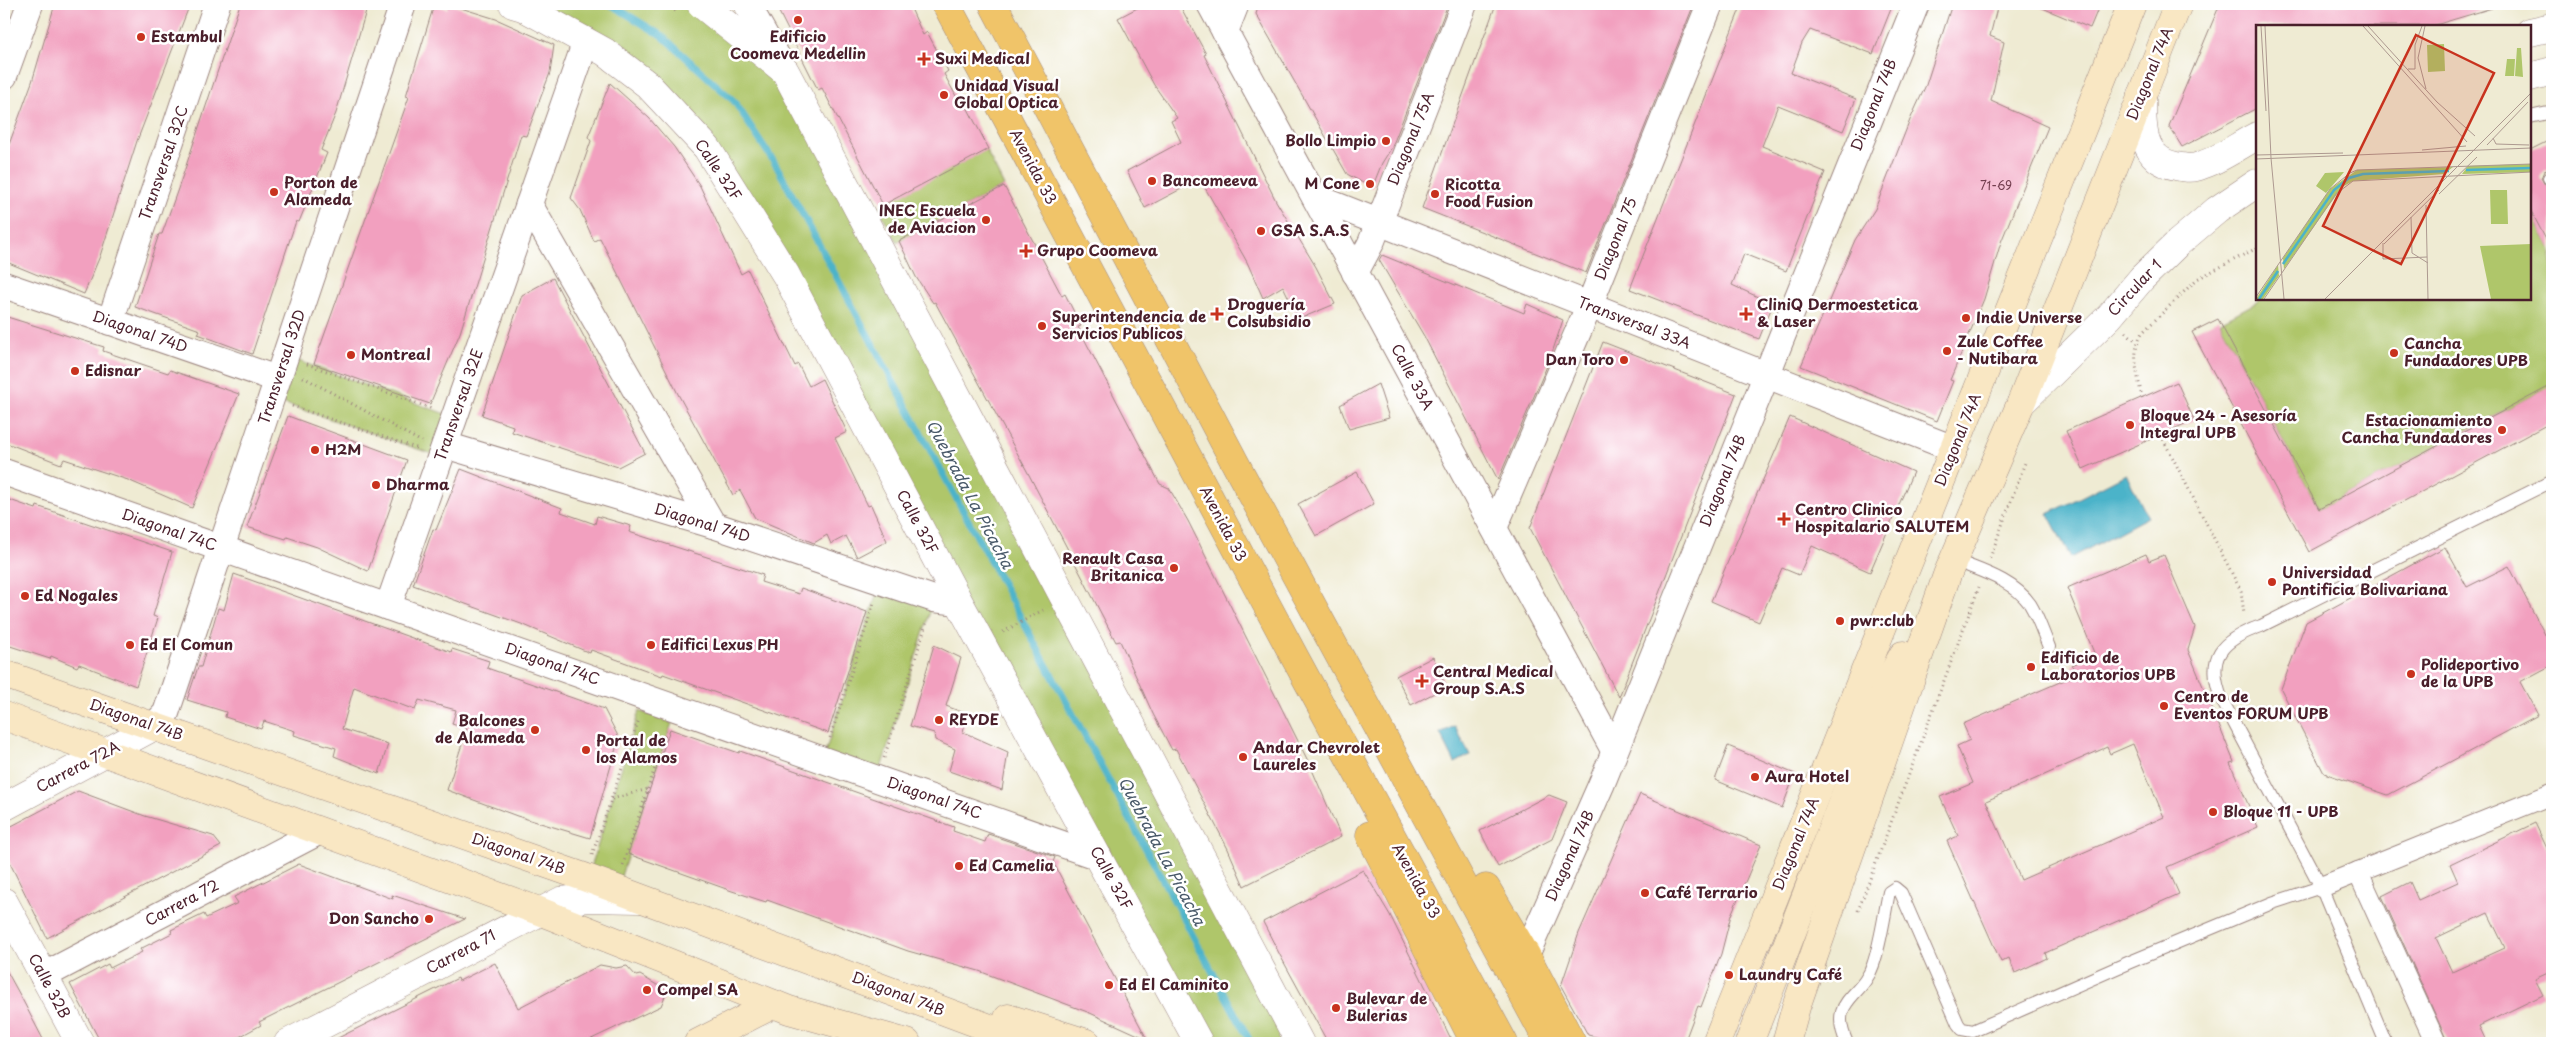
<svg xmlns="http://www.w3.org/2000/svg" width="2556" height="1047" viewBox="0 0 2556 1047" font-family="'Playpen Sans',sans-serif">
<rect width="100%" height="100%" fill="#fff"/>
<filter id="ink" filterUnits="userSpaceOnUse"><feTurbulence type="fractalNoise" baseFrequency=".02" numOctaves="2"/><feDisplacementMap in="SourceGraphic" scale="10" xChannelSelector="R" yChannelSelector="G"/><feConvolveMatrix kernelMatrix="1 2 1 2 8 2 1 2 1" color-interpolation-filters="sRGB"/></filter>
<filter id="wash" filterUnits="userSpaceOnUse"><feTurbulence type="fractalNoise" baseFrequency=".0096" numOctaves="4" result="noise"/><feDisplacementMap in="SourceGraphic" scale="20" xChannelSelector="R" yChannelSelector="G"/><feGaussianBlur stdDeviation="1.12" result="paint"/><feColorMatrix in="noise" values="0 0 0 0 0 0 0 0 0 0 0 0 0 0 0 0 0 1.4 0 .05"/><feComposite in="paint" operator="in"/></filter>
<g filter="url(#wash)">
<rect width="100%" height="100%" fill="#efebd3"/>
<g fill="#afc66a" stroke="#7c724a">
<path d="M513,4H701L785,71L1300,1043H1202L786,275L648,85Z"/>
<path d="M986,150L1004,186L897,242L878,207Z"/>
<path d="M2530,209L2552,251V385L2319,509L2220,322L2263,299H2530Z"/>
<path d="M285,356L454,417L441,457L271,399Z"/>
<path d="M881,581L934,599L878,778L823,759Z"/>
<path d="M639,711L672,723L618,885L589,874Z"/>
</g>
<g fill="#4bb3c9" stroke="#4a697a">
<path d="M2126,474L2148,517L2071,558L2048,514Z"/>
<path d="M1455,726L1470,755L1455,763L1440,733Z"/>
</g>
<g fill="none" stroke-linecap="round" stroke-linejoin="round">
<path stroke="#4bb3c9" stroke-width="7" d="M610,4L661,35L734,101L776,165L1251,1043"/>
</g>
<g id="blocks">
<g fill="#f2a0bf" fill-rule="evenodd">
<path d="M55,4H190L137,141L100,256L84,294L4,261V158L32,82Z"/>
<path d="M240,4H368L336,113L321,150L327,153L299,222L296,221L252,354L198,334L200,330L135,307L159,234H162L185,169Z"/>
<path d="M448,4L496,19L554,45L550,73L526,136L521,135L460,333L430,404L314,364L409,97L406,96L434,5L447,9Z"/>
<path d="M775,4H909L923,35L927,32L948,71L944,74L962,107L966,105L989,149L883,205L822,88L818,90Z"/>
<path d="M1145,4H1179L1206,54L1204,55L1276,201L1316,267L1335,304L1299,319L1283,286L1263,298L1247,262L1200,179L1145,208L1127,171L1181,142L1171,121L1177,118L1154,85L1118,18Z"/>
<path d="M1259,4H1448L1392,147L1382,163L1372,188L1347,174L1256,14Z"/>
<path d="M1496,4H1694L1586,273L1422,208Z"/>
<path d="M1742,4H1893L1873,54L1810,30L1802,43L1791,73L1856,99L1843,131L1778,105L1762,146L1825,172L1786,271L1744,254L1732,285L1773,304L1759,339L1630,289Z"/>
<path d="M1952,4H1998L1990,36L2004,42L1991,101L2048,127L2001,242L1984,299L1950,380L1953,381L1937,421L1801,366L1855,240L1875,209L1910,120L1926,85Z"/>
<path d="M2033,4H2100L2090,28Z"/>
<path d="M2220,4H2491L2492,8L2432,26H2257V108L2182,147L2169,126Z"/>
<path d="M610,83L649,118L674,147L700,186L741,274L748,270L795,366L798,364L809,386L822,379L847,432L835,438L868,506L871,505L887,541L857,557L846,536L831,544L827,535L814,543L755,518L740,490L733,495L679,396L600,238L594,241L580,210L571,198L591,141L588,137Z"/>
<path d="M2552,139V168L2544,171L2541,178L2545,185H2552V251L2530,209V150Z"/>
<path d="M1004,186L1062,296L1065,294L1081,326L1078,327L1160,484L1169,488L1188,521L1310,765L1341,837L1244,886L1228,849L1176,749L1172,750L1153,714L1120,641L1116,642L1027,471L935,302L933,303L916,277L899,241Z"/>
<path d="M1382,255L1524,313L1527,304L1563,320L1550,359L1498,480L1424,336L1379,260Z"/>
<path d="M553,278L645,453L618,467L512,432L513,426L482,415L522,295Z"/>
<path d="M4,316L104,347L103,351L168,373L170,370L239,394L192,508L128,480L64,459L61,464L4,442Z"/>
<path d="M2218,319L2319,509L2552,385V422L2309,552L2192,332Z"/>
<path d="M1603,342L1736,394L1619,697L1530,528Z"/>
<path d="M2177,382L2194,420L2083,469L2066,431Z"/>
<path d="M1378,384L1389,418L1349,429L1340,405Z"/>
<path d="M288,416L407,460L368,571L317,547L287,537L286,539L247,527Z"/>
<path d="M1790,417L1913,472L1870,572L1812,546L1799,575L1782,568L1759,622L1711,601Z"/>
<path d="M461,469L562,508L561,512L595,524L597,516L631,526L629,532L763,575L761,582L799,594L801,588L867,612L828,733L663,674L662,676L591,650L590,653L524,625L413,585L433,529L436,530Z"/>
<path d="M1357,472L1374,504L1316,536L1298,504Z"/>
<path d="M4,498L36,509L37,506L172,552L153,616L158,618L136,686L79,664L77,667L51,656L50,659L4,644Z"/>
<path d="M2445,547L2467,587L2509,566L2552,648V665L2520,682L2538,715L2388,795L2324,773L2281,689L2306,622Z"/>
<path d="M2146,554L2149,561L2164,555L2195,627L2188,650L2234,762L2230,763L2258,827L2167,867L2179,894L2045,953L2047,958L2015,973L2009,958L2001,962L1947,841L1958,836L1940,797L1973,783L1957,746L1970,740L1963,724L2076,675L2072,665L2095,655L2067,588ZM2133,744L2164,817L2021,880L1986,801L2107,747L2110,754Z"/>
<path d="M234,574L451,652L452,649L489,661L487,668L604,709L619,738L590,838L517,816L447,790L467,729L452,724L456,710L419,700L415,710L354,687L342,729L388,744L379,774L334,756L336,748L294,735L295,731L264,721L261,729L225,717L226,712L187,700L198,667H201L218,608L224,610Z"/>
<path d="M934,645L961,658L946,706L967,714L963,732L1008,752L1002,790L949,771L955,749L935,740L934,733L910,726Z"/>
<path d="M1433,657L1446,687L1411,705L1396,676Z"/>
<path d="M670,729L739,753L740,751L954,827L953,831L985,842L988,834L1055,857L1053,862L1147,1039L1090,1013L979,971L908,951L767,900L766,902L732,891L628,854Z"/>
<path d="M1728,746L1795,774L1782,808L1715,780Z"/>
<path d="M78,791L145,816L213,836L221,846L47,938L4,851V830Z"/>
<path d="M1640,794L1761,845L1731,915L1721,954L1701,1007L1698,1006L1684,1043H1606L1604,1039L1588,1035L1561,986L1579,933Z"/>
<path d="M1549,795L1567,802L1552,839L1498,867L1480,831Z"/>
<path d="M2535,823L2552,859V971L2535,979L2543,995L2479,1026L2487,1043H2448L2382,896L2410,882L2418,900L2458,882L2450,864ZM2488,913L2505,948L2452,972L2436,938Z"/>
<path d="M299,864L393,899L392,895L465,919L259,1022L261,1025L228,1043H101L70,984L108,964L110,968L142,952L140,949L172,933L171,930L204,914L206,918L238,903L234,897Z"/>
<path d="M1363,870L1390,915L1453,1043H1328L1281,957L1263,922Z"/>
<path d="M495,963L518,1008L600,965L616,968L627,966L636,976L640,975L667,991L661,1006L583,1043H328L458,978L459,981Z"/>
<path d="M4,966L21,997L45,1043H4Z"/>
</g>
</g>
</g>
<g filter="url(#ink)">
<use href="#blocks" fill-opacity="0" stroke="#9c857f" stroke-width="1"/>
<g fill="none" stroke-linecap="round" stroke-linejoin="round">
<defs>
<g id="service">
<path d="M2530,117L2552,112"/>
<path d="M2549,178L2552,176"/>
<path d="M1954,560C1980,571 2012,579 2030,604C2038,617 2043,633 2049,647"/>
<path d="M1847,1043C1827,999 1862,999 1873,965C1881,942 1884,916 1889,892L1895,888L1901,893L1958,1024L1962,1029L1973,1031L2130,962L2272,903L2321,887"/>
<path d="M2386,1043L2321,887L2222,700C2205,657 2221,640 2261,626L2552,481"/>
</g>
<g id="pedestrian">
<path d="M2358,872L2436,1043"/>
<path d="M2321,887L2552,794"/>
</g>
<g id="minor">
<path d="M747,4L785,71"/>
<path d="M1210,4L1614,750"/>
<path d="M1225,32L1236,4"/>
<path d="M4,76L30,4"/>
<path d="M1315,197L1954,449"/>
<path d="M529,204L713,525"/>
<path d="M1355,273L1371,243L1464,4"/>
<path d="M4,285L277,379"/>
<path d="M110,322L217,4"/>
<path d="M445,445L713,525L934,599L959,602"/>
<path d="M4,472L1099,857"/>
<path d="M1494,528L1589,306L1710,4"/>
<path d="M388,607L586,41"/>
<path d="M153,727L166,713L403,4"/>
<path d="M1526,955L1602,783L1916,4"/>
<path d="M43,976L320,831"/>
</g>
<g id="tertiary">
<path d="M513,4L523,7L605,52L648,85L707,148L786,275L959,602L1199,1043"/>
<path d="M701,4L785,71L1300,1043"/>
<path d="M2530,32L2552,27"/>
<path d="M2530,77L2552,71"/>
<path d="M2142,95C2142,124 2140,160 2176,166C2186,168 2193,169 2202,165C2221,159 2239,145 2257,136"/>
<path d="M2021,403L2109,317L2142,278L2178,243L2217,210L2257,183"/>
<path d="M4,807L153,727"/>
<path d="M4,902L80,1043"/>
<path d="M288,1043L561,901L589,898L639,899"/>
</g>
<g id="secondary">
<path d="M4,674L584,877L1030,1043"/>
<path d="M4,716L539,911L789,1010L907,1043"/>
<path d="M1008,1018L1087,1043"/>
<path d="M698,1043L774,1004"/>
<path d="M1716,1043L2132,4"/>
<path d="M1749,1043L1890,679L1903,655"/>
<path d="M1786,1043L1796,1007L1947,575L2021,403L2178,4"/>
</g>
<g id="primary">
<path d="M946,4L1294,656L1504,1043"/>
<path d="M993,4L1242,476L1549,1043"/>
<path d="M1370,835L1475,1043"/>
<path d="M1486,888L1526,955L1572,1043"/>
</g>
</defs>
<use href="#service" stroke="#9c857f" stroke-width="14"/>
<use href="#pedestrian" stroke="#9c857f" stroke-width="22"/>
<use href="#minor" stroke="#9c857f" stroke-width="28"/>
<use href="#tertiary" stroke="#9c857f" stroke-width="29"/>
<use href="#secondary" stroke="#9c857f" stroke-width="29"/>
<use href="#primary" stroke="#9c857f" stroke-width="29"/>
<g stroke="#9c857f" stroke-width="3" stroke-dasharray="1 4" stroke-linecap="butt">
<path d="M667,4L678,13"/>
<path d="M2126,332L2137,342"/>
<path d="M307,364L433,409"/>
<path d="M303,377L422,442"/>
<path d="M2142,398C2138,375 2130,354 2142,333L2197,279L2257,248"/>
<path d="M292,406L419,449"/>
<path d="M2161,435L2241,591L2244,614"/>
<path d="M1990,558L2026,460"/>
<path d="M1003,632L1043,610"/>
<path d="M830,738L874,603"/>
<path d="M884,758L927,621"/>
<path d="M612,799L648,789"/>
<path d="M592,855L639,719"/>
<path d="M623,865L667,731"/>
<path d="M1858,911L1979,587"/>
</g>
<use href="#service" stroke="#fff" stroke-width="12"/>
<use href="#pedestrian" stroke="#fff" stroke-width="20"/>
<use href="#minor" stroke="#fff" stroke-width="26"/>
<use href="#tertiary" stroke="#fff" stroke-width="28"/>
<use href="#secondary" stroke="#f9e7c3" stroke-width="28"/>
<use href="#primary" stroke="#f0c469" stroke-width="28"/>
</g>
</g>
<g fill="#c8321e" stroke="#fff" stroke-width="2">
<circle cx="798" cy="20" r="5"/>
<circle cx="141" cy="37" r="5"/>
<path d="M921.5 51.5h5v5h5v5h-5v5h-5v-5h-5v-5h5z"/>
<circle cx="944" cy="95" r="5"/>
<circle cx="1386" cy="141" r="5"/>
<circle cx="1152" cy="181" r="5"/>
<circle cx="1370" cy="184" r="5"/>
<circle cx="274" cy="192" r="5"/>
<circle cx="1435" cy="194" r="5"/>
<circle cx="986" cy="220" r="5"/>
<circle cx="1261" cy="231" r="5"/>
<path d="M1023.5 243.5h5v5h5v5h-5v5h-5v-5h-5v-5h5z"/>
<path d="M1214.5 306.5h5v5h5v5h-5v5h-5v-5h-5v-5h5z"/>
<path d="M1743.5 306.5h5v5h5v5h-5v5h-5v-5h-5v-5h5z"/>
<circle cx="1966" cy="318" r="5"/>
<circle cx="1042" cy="326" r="5"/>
<circle cx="1947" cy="351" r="5"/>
<circle cx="2394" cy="353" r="5"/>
<circle cx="351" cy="355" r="5"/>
<circle cx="1624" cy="360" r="5"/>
<circle cx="75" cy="371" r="5"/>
<circle cx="2130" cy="425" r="5"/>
<circle cx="2502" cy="430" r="5"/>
<circle cx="315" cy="450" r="5"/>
<circle cx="376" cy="485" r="5"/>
<path d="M1781.5 511.5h5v5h5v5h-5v5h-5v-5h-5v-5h5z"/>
<circle cx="1174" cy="568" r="5"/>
<circle cx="2272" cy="582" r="5"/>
<circle cx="25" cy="596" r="5"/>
<circle cx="1840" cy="621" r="5"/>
<circle cx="130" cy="645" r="5"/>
<circle cx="651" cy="645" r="5"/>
<circle cx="2031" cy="667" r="5"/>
<circle cx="2411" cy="674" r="5"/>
<path d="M1419.5 673.5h5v5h5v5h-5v5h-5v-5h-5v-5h5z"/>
<circle cx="2164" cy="706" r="5"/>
<circle cx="939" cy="720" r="5"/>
<circle cx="535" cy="730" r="5"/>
<circle cx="586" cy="750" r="5"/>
<circle cx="1243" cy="757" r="5"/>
<circle cx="1755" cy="777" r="5"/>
<circle cx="2213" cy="812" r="5"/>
<circle cx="959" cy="866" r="5"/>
<circle cx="1645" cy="893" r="5"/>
<circle cx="429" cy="919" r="5"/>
<circle cx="1729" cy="975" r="5"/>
<circle cx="1109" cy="985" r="5"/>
<circle cx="647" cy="990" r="5"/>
<circle cx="1336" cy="1008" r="5"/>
</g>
<g text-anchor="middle" stroke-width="5" stroke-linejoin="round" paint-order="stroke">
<g font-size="12" fill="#743f50">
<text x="1996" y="190">71-69</text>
</g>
<g font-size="15" font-weight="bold" fill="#4a1f2b" stroke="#fff" text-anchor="start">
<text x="151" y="42">Estambul</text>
<text x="798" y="42" text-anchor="middle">Edificio<tspan x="798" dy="17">Coomeva Medellin</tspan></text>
<text x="935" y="64">Suxi Medical</text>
<text x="954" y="91">Unidad Visual<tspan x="954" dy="17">Global Optica</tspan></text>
<text x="1376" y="146" text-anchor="end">Bollo Limpio</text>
<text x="1162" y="186">Bancomeeva</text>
<text x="284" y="188">Porton de<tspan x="284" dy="17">Alameda</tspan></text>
<text x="1360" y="189" text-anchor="end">M Cone</text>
<text x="1445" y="190">Ricotta<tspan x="1445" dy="17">Food Fusion</tspan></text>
<text x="976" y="216" text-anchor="end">INEC Escuela<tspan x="976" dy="17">de Aviacion</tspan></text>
<text x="1271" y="236">GSA S.A.S</text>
<text x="1037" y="256">Grupo Coomeva</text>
<text x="1227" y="310">Droguería<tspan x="1227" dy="17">Colsubsidio</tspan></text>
<text x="1757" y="310">CliniQ Dermoestetica<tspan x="1757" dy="17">&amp; Laser</tspan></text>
<text x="1052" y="322">Superintendencia de<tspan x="1052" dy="17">Servicios Publicos</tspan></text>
<text x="1976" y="323">Indie Universe</text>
<text x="1957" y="347">Zule Coffee<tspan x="1957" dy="17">- Nutibara</tspan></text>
<text x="2404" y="349">Cancha<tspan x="2404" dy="17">Fundadores UPB</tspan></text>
<text x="361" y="360">Montreal</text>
<text x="1614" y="365" text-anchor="end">Dan Toro</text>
<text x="85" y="376">Edisnar</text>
<text x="2140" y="421">Bloque 24 - Asesoría<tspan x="2140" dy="17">Integral UPB</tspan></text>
<text x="2492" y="426" text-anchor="end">Estacionamiento<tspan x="2492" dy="17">Cancha Fundadores</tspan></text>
<text x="325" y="455">H2M</text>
<text x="386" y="490">Dharma</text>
<text x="1795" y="515">Centro Clinico<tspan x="1795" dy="17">Hospitalario SALUTEM</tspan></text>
<text x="1164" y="564" text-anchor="end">Renault Casa<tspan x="1164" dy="17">Britanica</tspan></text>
<text x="2282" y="578">Universidad<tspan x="2282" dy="17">Pontificia Bolivariana</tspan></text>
<text x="35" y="601">Ed Nogales</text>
<text x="1850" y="626">pwr:club</text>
<text x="140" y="650">Ed El Comun</text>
<text x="661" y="650">Edifici Lexus PH</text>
<text x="2041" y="663">Edificio de<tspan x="2041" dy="17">Laboratorios UPB</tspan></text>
<text x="2421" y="670">Polideportivo<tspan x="2421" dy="17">de la UPB</tspan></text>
<text x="1433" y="677">Central Medical<tspan x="1433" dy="17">Group S.A.S</tspan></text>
<text x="2174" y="702">Centro de<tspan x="2174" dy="17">Eventos FORUM UPB</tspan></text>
<text x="949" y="725">REYDE</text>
<text x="525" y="726" text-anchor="end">Balcones<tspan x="525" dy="17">de Alameda</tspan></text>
<text x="596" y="746">Portal de<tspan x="596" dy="17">los Alamos</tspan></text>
<text x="1253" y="753">Andar Chevrolet<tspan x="1253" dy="17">Laureles</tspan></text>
<text x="1765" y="782">Aura Hotel</text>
<text x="2223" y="817">Bloque 11 - UPB</text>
<text x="969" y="871">Ed Camelia</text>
<text x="1655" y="898">Café Terrario</text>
<text x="419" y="924" text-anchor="end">Don Sancho</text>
<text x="1739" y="980">Laundry Café</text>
<text x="1119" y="990">Ed El Caminito</text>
<text x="657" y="995">Compel SA</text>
<text x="1346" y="1004">Bulevar de<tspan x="1346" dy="17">Bulerias</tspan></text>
</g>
<g font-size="15" fill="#4a1f2b" stroke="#fff">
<text transform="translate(2150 74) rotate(-68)" y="5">Diagonal 74A</text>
<text transform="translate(1874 105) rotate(-68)" y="5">Diagonal 74B</text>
<text transform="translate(1411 139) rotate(-68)" y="5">Diagonal 75A</text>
<text transform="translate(164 163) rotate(-71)" y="5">Transversal 32C</text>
<text transform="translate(1033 167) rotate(62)" y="5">Avenida 33</text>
<text transform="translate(718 170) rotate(56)" y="5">Calle 32F</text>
<text transform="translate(1616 239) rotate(-68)" y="5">Diagonal 75</text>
<text transform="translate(2135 288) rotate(-47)" y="5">Circular 1</text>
<text transform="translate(1634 323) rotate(21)" y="5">Transversal 33A</text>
<text transform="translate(140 332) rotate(19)" y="5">Diagonal 74D</text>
<text transform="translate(282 367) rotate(-72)" y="5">Transversal 32D</text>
<text transform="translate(1412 377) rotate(62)" y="5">Calle 33A</text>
<text transform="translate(459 405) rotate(-71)" y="5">Transversal 32E</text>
<text transform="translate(1958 440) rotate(-68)" y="5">Diagonal 74A</text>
<text transform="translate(1723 481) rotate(-68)" y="5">Diagonal 74B</text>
<text transform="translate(917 522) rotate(62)" y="5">Calle 32F</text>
<text transform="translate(702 523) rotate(17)" y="5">Diagonal 74D</text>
<text transform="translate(1223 524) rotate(62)" y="5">Avenida 33</text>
<text transform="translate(169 530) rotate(19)" y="5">Diagonal 74C</text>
<text transform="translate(552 664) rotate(19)" y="5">Diagonal 74C</text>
<text transform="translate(136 720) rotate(19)" y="5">Diagonal 74B</text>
<text transform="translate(78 767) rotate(-28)" y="5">Carrera 72A</text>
<text transform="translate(934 798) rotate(19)" y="5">Diagonal 74C</text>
<text transform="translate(1796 844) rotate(-68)" y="5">Diagonal 74A</text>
<text transform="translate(518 854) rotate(19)" y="5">Diagonal 74B</text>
<text transform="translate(1570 856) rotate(-66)" y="5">Diagonal 74B</text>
<text transform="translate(1111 878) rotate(61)" y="5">Calle 32F</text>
<text transform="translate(1416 881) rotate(61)" y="5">Avenida 33</text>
<text transform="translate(182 903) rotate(-28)" y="5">Carrera 72</text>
<text transform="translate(461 952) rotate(-28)" y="5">Carrera 71</text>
<text transform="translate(49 986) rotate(62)" y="5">Calle 32B</text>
<text transform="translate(898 994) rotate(21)" y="5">Diagonal 74B</text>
</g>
<g font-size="16" font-style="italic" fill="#4a5a6a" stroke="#fff">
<text transform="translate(970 494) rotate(62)" y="6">Quebrada La Picacha</text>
<text transform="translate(1162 851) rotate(62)" y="6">Quebrada La Picacha</text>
</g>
</g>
<g transform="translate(2256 25)">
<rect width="275" height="275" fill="#efebd3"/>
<path d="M188,19L189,46L172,47L171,20ZM261,23H265L267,52L259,51ZM251,34H259L258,51H249ZM275,139V147L206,149L212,141ZM197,142L188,149L97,156L86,162L28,244L27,233L74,164L101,145ZM88,147L70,168L60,161L69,148ZM234,165H251L252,199H235ZM275,219V274H235L224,221ZM22,240L23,251L7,274H0Z" fill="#afc66a"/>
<path fill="none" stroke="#4bb3c9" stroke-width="2.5" d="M210,145L275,143M27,239L78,165L93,153L107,149L193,146M3,274L22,246"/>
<path fill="none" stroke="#ad9990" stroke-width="1" d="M5,1L10,86M9,1L15,133L28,274M107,1L211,117M112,1L181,77L219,111M169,1L162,33L170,64M152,44H159V20L166,1M237,113L240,119L273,120M231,120L272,77M166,125L210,121M0,130L87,128M0,134L275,123M183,169L221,132M170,180L172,274M155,192L156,228L172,238M127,218V234L171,232M128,219L183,165M0,272L74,164L94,148L101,145L275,139M8,274L80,169L97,156L275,147M69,274L275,68"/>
<path fill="#c8321e" fill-opacity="0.15" stroke="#c8321e" stroke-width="2.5" d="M160,10L238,48L145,239L67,201Z"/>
<rect width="275" height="275" fill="none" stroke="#4a1f2b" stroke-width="2.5"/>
</g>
<rect width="2556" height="1047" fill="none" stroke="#fff" stroke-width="20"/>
</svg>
